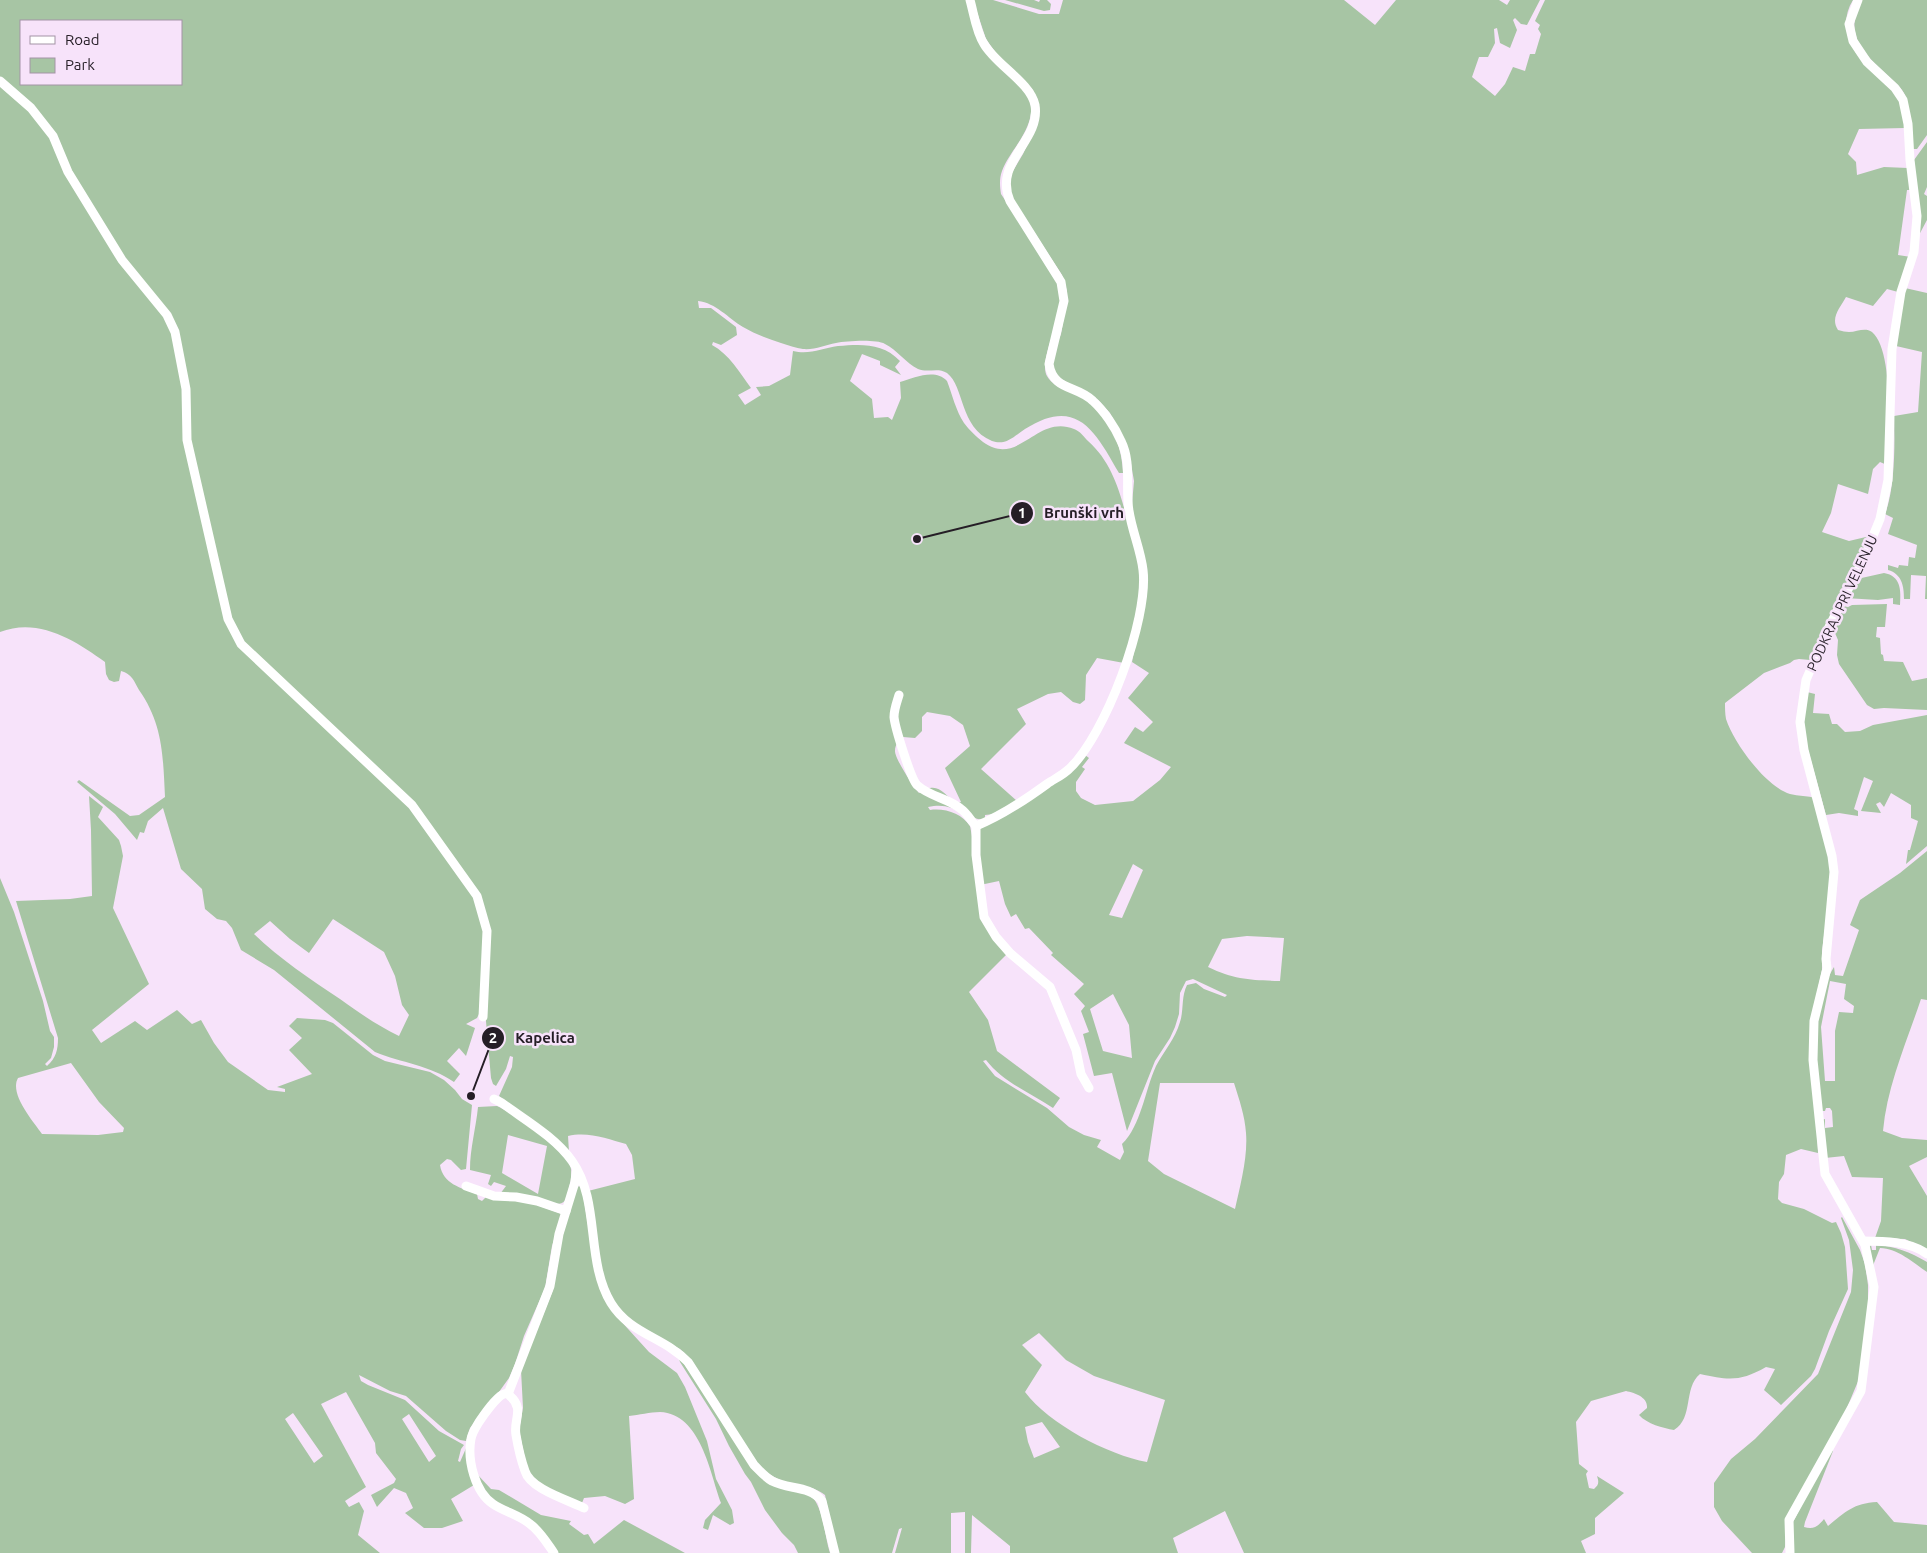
<svg xmlns="http://www.w3.org/2000/svg" width="1927" height="1553" viewBox="0 0 1927 1553" font-family="Ubuntu,sans-serif">
<rect width="100%" height="100%" fill="#f7e3fa"/>
<g fill="#a7c5a4" fill-rule="evenodd">
<path d="M0,0H966C973,21 977,42 992,59C1005,75 1034,90 1031,113C1028,136 1009,152 1002,171C999,179 1000,187 1001,194L1055,275C1059,286 1062,298 1060,309C1058,325 1039,363 1047,376C1054,388 1072,392 1083,398C1089,400 1093,406 1097,410C1114,428 1122,448 1123,473H1119C1095,431 1077,396 1025,429C1014,436 1006,446 992,441C959,427 965,387 947,373C938,367 928,373 918,369C906,363 897,350 885,344C876,339 847,341 836,343C825,345 815,350 803,349C796,348 788,345 781,343C768,339 755,334 743,327C728,318 716,303 698,301L699,308H711L736,327L737,335L721,345L713,342L712,345C729,354 740,373 751,388L738,395L745,405L761,395L756,387L769,386L790,375L793,351C810,355 822,348 838,346C862,344 883,343 900,361L895,367L901,375L880,365V361L862,354L850,381L872,399L874,418L888,417L892,420L901,398L900,382C914,378 935,368 947,381C952,394 956,411 964,423C969,430 977,437 983,442C1019,468 1036,414 1074,429C1080,431 1084,437 1088,441C1113,463 1121,495 1129,526C1134,545 1143,564 1143,585C1143,609 1131,640 1124,663L1097,658L1086,675L1085,700L1080,704L1073,702L1061,692L1048,694L1017,709L1026,724L981,769L1017,801L994,814L985,815V820C961,818 955,801 928,807L930,810C946,808 962,814 970,826C981,876 967,914 1007,954L969,992L988,1020L997,1051L1060,1098L1053,1108C1030,1093 1003,1082 986,1060L983,1061L995,1076L1047,1108L1069,1127L1084,1135L1101,1140L1097,1147L1120,1160L1124,1152L1122,1144C1141,1126 1145,1090 1156,1066C1164,1051 1175,1039 1180,1022C1184,1010 1181,997 1187,985L1196,983L1204,989L1225,997L1227,995L1193,979L1186,981L1180,993L1179,1014L1175,1027L1170,1038L1155,1061L1127,1131L1112,1073L1094,1076L1083,1034L1089,1032L1081,1011L1085,1006L1074,994L1084,984L1051,955L1053,953L1029,928L1025,929L1016,914L1011,917L1005,904L999,881L980,885L977,830L1022,804L1071,771L1085,755L1089,758L1082,767L1085,769L1076,782V791L1081,798L1095,805L1133,801L1160,780L1171,767L1124,743L1135,727L1143,732L1153,722L1128,698L1149,673L1132,662L1147,587L1145,566L1132,522V504L1134,481L1129,452L1110,413L1098,400L1056,376L1053,368V354L1061,334L1065,311L1067,291L1062,275L1008,192L1007,181L1023,154L1035,128L1039,115L1038,103L1033,90L998,56L986,39L973,0H993L1039,14H1059L1063,0H1344L1375,25L1396,0H1499L1507,5L1510,0H1540L1527,25L1521,24L1515,18L1513,20L1517,30L1510,48L1500,43L1497,28L1494,29L1495,43L1488,57H1479L1472,77L1495,96L1505,84L1513,67L1525,71L1530,54H1535L1541,34L1538,29L1540,25L1535,21L1545,0H1853C1837,26 1851,52 1872,71C1880,79 1891,85 1897,95C1903,105 1903,117 1905,128L1859,129L1848,154L1856,162L1857,175L1884,167L1908,168L1913,190H1907L1898,255L1911,257L1898,292L1887,289L1873,306L1846,297C1840,308 1830,318 1838,330C1842,331 1846,332 1849,332C1857,332 1865,327 1872,332C1894,350 1889,437 1887,465L1880,462L1873,469L1868,494L1838,484L1831,513L1822,532L1849,541L1870,536L1810,660L1799,659L1794,660L1790,663L1764,673L1725,703C1725,708 1725,714 1726,719C1734,743 1765,786 1790,794C1798,796 1808,796 1816,798L1830,857L1831,883L1822,951V970L1810,1025V1053L1816,1107L1818,1153L1801,1149L1786,1155L1784,1174L1779,1182L1778,1199L1782,1203L1804,1209L1832,1223L1836,1222L1841,1233L1845,1247L1848,1289L1829,1331L1815,1369L1811,1376L1781,1405L1764,1390L1775,1369L1766,1367C1740,1382 1728,1380 1700,1374C1683,1388 1694,1418 1674,1430C1663,1428 1647,1424 1639,1415L1647,1408C1648,1397 1635,1393 1626,1391L1591,1401L1576,1422L1579,1464L1588,1471L1586,1474L1589,1488L1594,1489C1599,1485 1599,1482 1597,1476L1624,1493L1595,1518V1534L1581,1541L1586,1553H1244L1225,1511L1173,1538L1178,1553H1010V1546L972,1515L971,1553H965V1512L951,1513V1553H895L902,1528L899,1529L892,1553H837L825,1495C810,1484 803,1488 787,1483C776,1479 768,1473 759,1467L692,1361L680,1349L639,1328L623,1316L614,1305L605,1283L600,1265L588,1191L635,1179L632,1155L626,1144C608,1139 588,1131 568,1136L569,1152L550,1134L499,1096L512,1067L513,1057L510,1056L506,1069L496,1086L493,1084L491,1078L485,1010H481L477,1018L466,1024L475,1028L466,1056L459,1048L447,1061L460,1074L454,1082C429,1065 402,1063 375,1052L274,970L241,950L232,928L226,921L217,919L205,909L202,889L181,869L163,808L148,821L144,833L140,832L137,840L115,814L77,782L79,780L130,816L139,815L165,797C163,756 163,724 139,690C134,681 132,674 121,671L119,681L114,682L109,680L106,674L105,662C75,640 38,617 0,632ZM21,21H181V84H21ZM927,712L950,716L963,725L970,746L945,768L961,802L957,803C942,794 939,780 919,793C913,786 895,759 895,751C895,744 899,741 903,737L915,738L922,731V717ZM1133,864L1143,870L1122,918L1109,915ZM333,919L384,952L395,976L402,1005L409,1015L399,1036C378,1026 358,1012 340,999C310,979 280,959 254,934L270,921L290,939L309,953ZM1247,936L1284,938L1280,981C1251,980 1235,980 1208,967L1222,939ZM1113,994L1129,1025L1132,1058L1103,1051L1090,1009ZM1160,1083H1234C1239,1099 1245,1116 1246,1133C1248,1157 1240,1186 1235,1209L1164,1174L1148,1161ZM1039,1333L1066,1360L1094,1376L1165,1400L1147,1462C1108,1455 1049,1424 1025,1392L1042,1365L1022,1345ZM1042,1422L1060,1447L1034,1458L1028,1442L1025,1427Z"/>
<path d="M1005,0H1034L1039,2L1040,0H1047L1051,4L1050,10L1044,11Z"/>
<path d="M1862,0H1927V135L1917,149H1911C1909,135 1909,107 1905,95C1902,88 1895,83 1890,78C1865,54 1842,36 1862,0Z"/>
<path d="M1927,142V187L1924,194L1927,196V220L1919,235L1914,160Z"/>
<path d="M1905,288L1927,293V599H1925L1926,576L1911,575L1910,599H1904C1904,586 1902,574 1888,570V565L1898,568L1899,565L1908,566L1909,557L1915,558L1917,545L1888,534L1893,518L1885,514C1895,489 1895,444 1894,416L1918,412L1922,352L1896,346Z"/>
<path d="M1884,573C1901,576 1901,590 1900,605L1893,604V598L1878,600L1845,598L1857,579Z"/>
<path d="M1887,604L1885,627H1877L1876,637L1880,638L1881,654L1883,655L1884,661L1903,662L1912,681L1927,678V710L1884,708L1874,709L1867,705L1839,664L1837,655L1838,640L1832,626L1843,606L1848,607L1852,605Z"/>
<path d="M1807,692L1815,694L1813,713L1829,714L1832,724H1837L1845,732L1860,731L1873,725L1927,715V846L1906,864L1908,850H1910L1918,821L1911,818V805L1891,793L1884,807L1880,802L1876,804L1881,813L1861,811L1873,781L1864,777L1854,809L1858,811V816L1839,813L1826,815L1802,728Z"/>
<path d="M89,796L103,807L98,817L119,840L121,846L123,856L113,908L149,984L92,1030L101,1043L135,1021L147,1030L177,1010L192,1024L201,1020L214,1043L228,1062L268,1090L285,1092V1089L277,1087L312,1074L289,1050L302,1038L289,1026L297,1018L325,1020L333,1023L373,1055L385,1061L430,1072L444,1080L455,1090L462,1099L472,1105L466,1169L461,1170L451,1160L447,1159L440,1165C443,1184 461,1188 477,1194L478,1199L482,1201L486,1197L517,1198L562,1214L552,1246L545,1288L524,1336L515,1364L509,1378L496,1396L470,1428L466,1441L460,1440L446,1431L406,1396L390,1391L359,1375L361,1381L368,1385L405,1400L439,1431L464,1445L461,1449L458,1461L460,1462L467,1446L474,1485L451,1499L463,1521L442,1528H424L405,1513L413,1508L406,1493L394,1488L377,1507L371,1495L394,1483L396,1479L376,1453L375,1443L346,1392L321,1404L366,1487L345,1501L349,1507L359,1502L364,1511L358,1535L380,1553H0V878L14,912L43,1001L50,1031L54,1037V1047L51,1058L45,1064L47,1066C56,1058 58,1050 58,1038L16,901L70,899L92,896L91,830ZM71,1063L99,1102L124,1128L123,1132L98,1135L42,1134C33,1121 9,1094 18,1078ZM293,1413L323,1456L314,1463L285,1419ZM409,1414L436,1456L429,1462L402,1419Z"/>
<path d="M1927,851V1000L1921,999C1907,1041 1887,1086 1883,1131L1902,1138L1927,1140V1157L1909,1166L1927,1196V1250L1905,1239L1875,1238L1881,1221L1883,1178L1852,1177L1844,1156L1825,1158L1822,1120L1825,1119V1128L1833,1127L1832,1111L1830,1108H1826L1825,1111H1822C1817,1071 1812,1035 1823,995C1826,985 1828,976 1834,967L1835,975L1843,976L1859,930L1850,925L1860,900L1900,873ZM1830,981L1846,984L1844,999L1854,1006L1853,1013L1839,1012L1835,1031V1081H1825L1821,1027Z"/>
<path d="M497,1106C514,1114 563,1149 570,1165C573,1173 570,1185 568,1192C566,1200 565,1204 556,1204L500,1194L506,1186L494,1182L491,1186L488,1184L491,1175L470,1170C470,1148 476,1128 478,1107ZM508,1135L547,1146L538,1194L502,1173Z"/>
<path d="M579,1186L582,1188L591,1244L619,1319L649,1352L677,1373L685,1387L707,1441L716,1479L732,1510L734,1523L730,1525L713,1515L708,1530L703,1528L705,1520L721,1503C710,1473 701,1414 660,1412C650,1412 639,1415 629,1416L634,1499L625,1504L605,1496L584,1498L582,1503L542,1487L529,1478L519,1430L523,1408L521,1370L553,1290L559,1249L576,1188Z"/>
<path d="M1842,1217L1860,1250L1865,1264L1868,1285V1306L1859,1379L1846,1410L1786,1536L1785,1547L1782,1553H1752L1722,1521L1714,1507V1483L1731,1459L1755,1439L1818,1374L1851,1292L1853,1270L1849,1240L1841,1218Z"/>
<path d="M1871,1245L1872,1250H1876V1245C1895,1246 1910,1252 1927,1262V1272C1914,1263 1897,1248 1880,1248L1872,1268L1869,1248Z"/>
<path d="M678,1356L775,1486L791,1491L810,1494C824,1508 824,1534 830,1553H798L794,1545L782,1533L765,1510L751,1482L745,1474L729,1446L716,1419L680,1362Z"/>
<path d="M1831,1449L1833,1451L1805,1522L1804,1527C1814,1530 1818,1526 1824,1519L1828,1526C1845,1512 1854,1503 1877,1502L1894,1522L1927,1525V1553H1793V1522Z"/>
<path d="M476,1473L491,1489L499,1490L541,1515L571,1521L569,1524L584,1535L588,1534L594,1544L624,1520L685,1553H557L548,1539L487,1495Z"/>
</g>
<g fill="none" stroke-linecap="round" stroke-linejoin="round">
<g stroke="#fff" stroke-width="9">
<path d="M970,0C974,14 976,32 984,44C996,65 1030,82 1035,105C1041,142 993,161 1010,201L1061,282L1064,301L1049,364C1053,391 1077,385 1093,401C1104,411 1115,427 1121,441C1132,463 1125,488 1129,511C1132,531 1141,551 1143,570C1149,619 1105,736 1069,769C1063,775 1054,779 1047,784C1025,800 1001,816 976,826"/>
<path d="M0,81L31,108L53,136L68,172L122,260L167,315L175,332L186,389L187,440L228,619L241,644L412,805L477,896L487,931L483,1017"/>
<path d="M899,695C897,702 894,709 894,717C895,728 911,779 917,785C930,797 948,798 961,809C967,813 971,821 976,826"/>
<path d="M976,826V855L984,917L996,937L1010,953L1050,987L1076,1050L1081,1074L1089,1088"/>
<path d="M494,1099L502,1103C525,1120 555,1137 572,1161C601,1202 585,1260 611,1303C630,1334 664,1337 688,1362L754,1465C760,1471 765,1477 772,1481C789,1490 809,1485 822,1501L835,1553"/>
<path d="M466,1186L494,1196L516,1197L537,1201L566,1211"/>
<path d="M1863,1241C1883,1241 1910,1241 1927,1254"/>
<path d="M508,1394L550,1286L559,1234L575,1182L576,1172"/>
<path d="M554,1553C547,1543 540,1531 530,1524C519,1515 505,1512 493,1504C475,1492 467,1460 471,1439C472,1433 476,1427 479,1422C483,1416 497,1396 504,1394C507,1393 508,1393 510,1396C525,1409 513,1420 516,1435C518,1447 521,1460 525,1471C530,1489 568,1500 584,1508"/>
<path d="M1790,1553L1789,1520L1861,1391L1874,1287L1865,1245L1825,1174L1813,1060L1814,1021L1827,968L1826,959L1834,872L1832,856L1804,750L1800,722L1806,680L1829,627L1864,558L1880,519L1888,480L1892,349L1901,292L1914,252L1917,216L1910,160L1908,124L1903,100L1895,88L1867,62L1853,41L1849,24L1858,0"/>
</g>
</g>
<g text-anchor="middle" stroke-width="5" stroke-linejoin="round" paint-order="stroke">
<g font-size="14" fill="#251e26" stroke="#f7e3fa">
<text transform="translate(1842 603) rotate(-65)" y="5">PODKRAJ PRI VELENJU</text>
</g>
</g>
<path fill="none" stroke="#251e26" stroke-width="2" d="M917 539L1022 513M471 1096L493 1038"/>
<g fill="#251e26" stroke="#f7e3fa" stroke-width="2">
<circle cx="917" cy="539" r="5"/>
<circle cx="471" cy="1096" r="5"/>
<circle cx="1022" cy="513" r="12"/>
<circle cx="493" cy="1038" r="12"/>
</g>
<g font-size="15" text-anchor="middle" font-weight="bold" fill="#fff">
<text x="1022" y="518">1</text>
<text x="493" y="1043">2</text>
</g>
<g font-size="15" text-anchor="middle" font-weight="bold" fill="#251e26" stroke="#f7e3fa" stroke-width="5" stroke-linejoin="round" paint-order="stroke">
<text x="1084" y="518">Brunški vrh</text>
<text x="545" y="1043">Kapelica</text>
</g>
<rect x="20" y="20" width="162" height="65" fill="#f7e3fa" stroke="#a394a5"/>
<rect x="30" y="36" width="25" height="8" fill="#ffffff" stroke="#a394a5"/>
<text x="65" y="45" font-size="15" fill="#251e26">Road</text>
<rect x="30" y="58" width="25" height="15" fill="#a7c5a4" stroke="#a394a5"/>
<text x="65" y="70" font-size="15" fill="#251e26">Park</text>
</svg>
